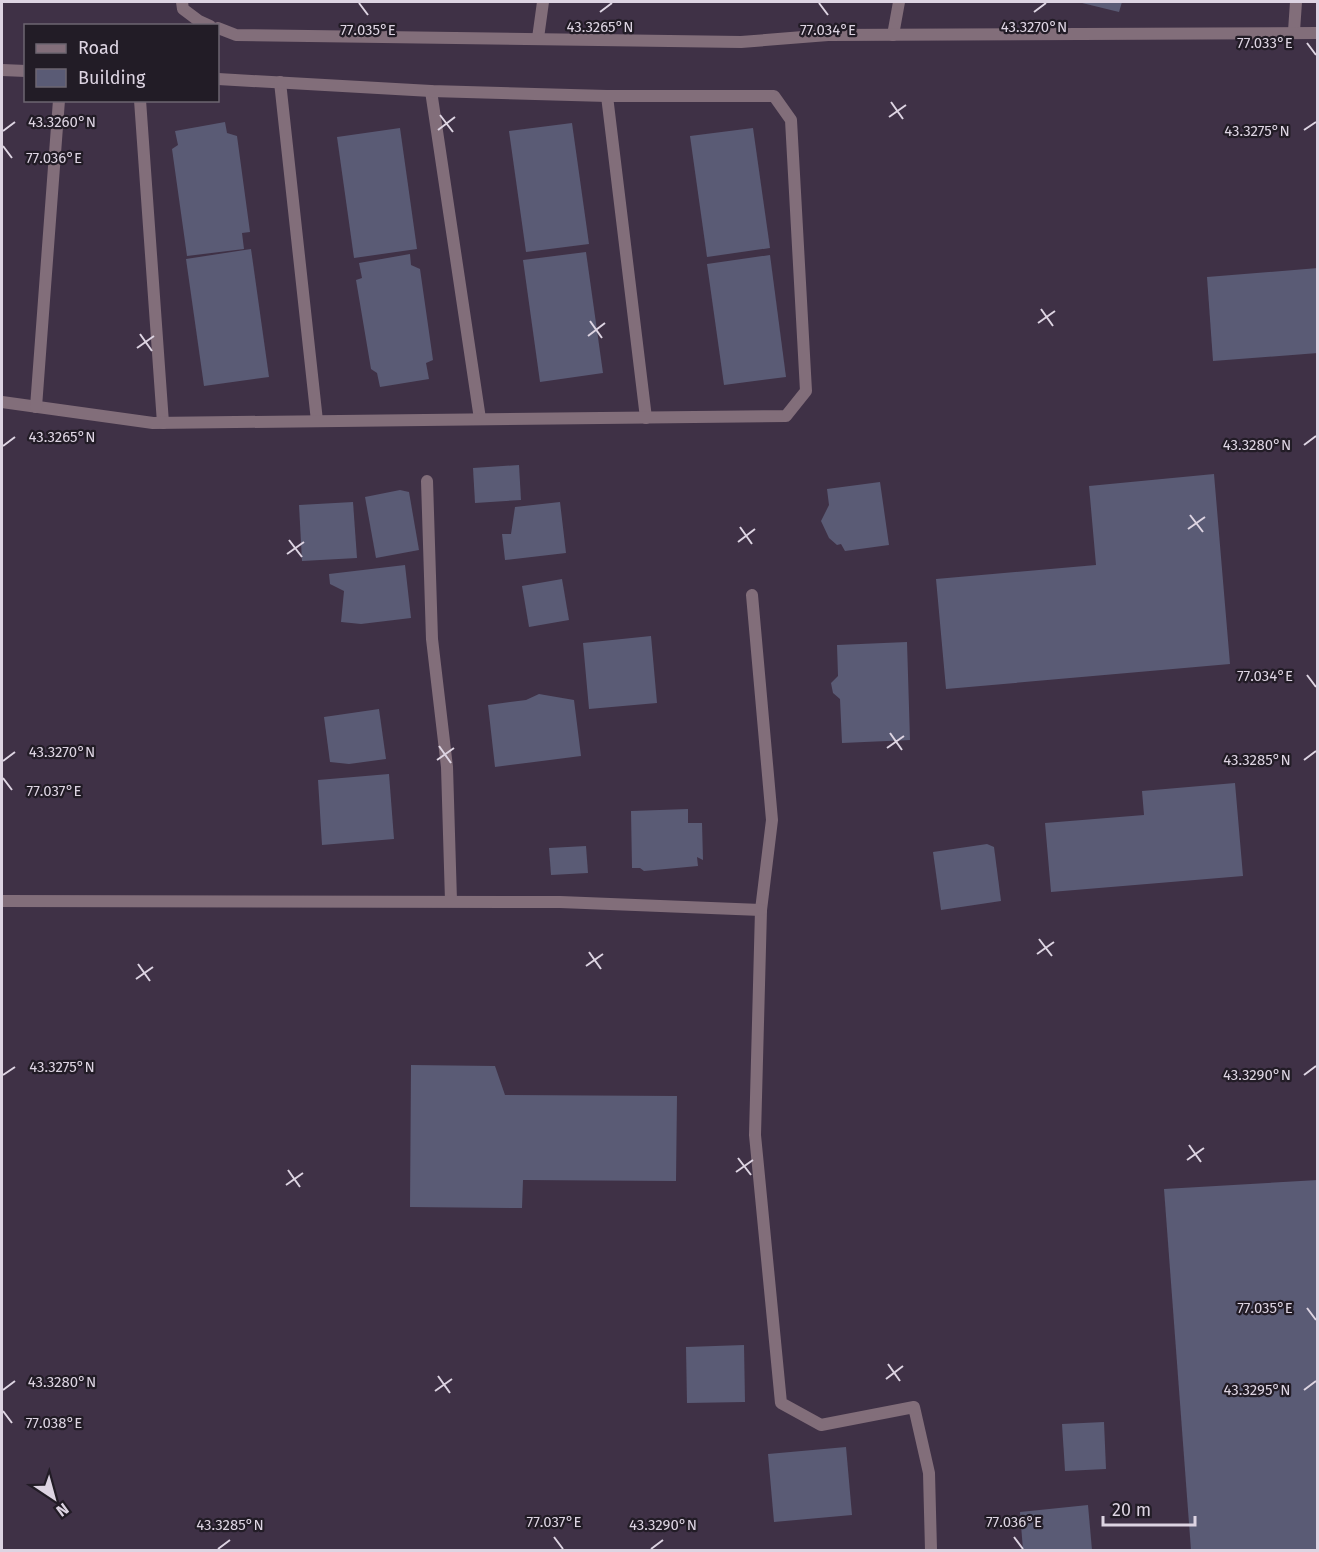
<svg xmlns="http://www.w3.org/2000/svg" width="1319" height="1552" viewBox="0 0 1319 1552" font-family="'Fira Sans',sans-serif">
<rect width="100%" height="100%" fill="#3f3146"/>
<g fill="#5a5b75">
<path d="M1078,2H1122L1119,12Z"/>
<path d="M225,122L227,133L237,136L250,232L242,233L244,249L187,256L172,149L178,145L175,131Z"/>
<path d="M572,123L589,244L526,252L509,131Z"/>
<path d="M400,128L417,249L354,258L337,137Z"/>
<path d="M753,128L770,248L707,257L690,136Z"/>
<path d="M251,249L269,377L204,386L186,259Z"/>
<path d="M586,252L603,373L540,382L523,260Z"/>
<path d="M410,254L411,265L420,269L433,360L426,363L429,379L380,387L377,373L371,369L356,280L362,278L359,263Z"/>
<path d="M770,255L786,377L724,385L707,264Z"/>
<path d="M1318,268V353L1213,361L1207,277Z"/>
<path d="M519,465L521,500L475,503L473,468Z"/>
<path d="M1214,474L1230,664L946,689L936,579L1096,565L1089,486Z"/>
<path d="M880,482L889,545L845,551L841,544L837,545L829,538L821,521L829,505L827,489Z"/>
<path d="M400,490L409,492L419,550L376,558L365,497Z"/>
<path d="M353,502L357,558L302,561L299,505Z"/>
<path d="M560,502L566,553L505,560L502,534H511L515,507Z"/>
<path d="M405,565L411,618L361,624L341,622L344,591L330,584L329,574Z"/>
<path d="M562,579L569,620L529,627L522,586Z"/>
<path d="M651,636L657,703L589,709L583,643Z"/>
<path d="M907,642L910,740L842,743L840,699L833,693L831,683L838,676L837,645Z"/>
<path d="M539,694L574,700L581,756L495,767L488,705L526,700Z"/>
<path d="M379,709L386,759L349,764L330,762L324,717Z"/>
<path d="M389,774L394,839L322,845L318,780Z"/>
<path d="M1235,783L1243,876L1051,892L1045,823L1144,815L1142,791Z"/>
<path d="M688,809V823H702L703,860L697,857L698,866L644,871L640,868H632L631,811Z"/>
<path d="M987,844L994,847L1001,901L941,910L933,852Z"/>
<path d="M586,846L588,873L551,875L549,848Z"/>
<path d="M411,1065L495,1066L505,1095L677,1096L676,1181L523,1180L522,1208L410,1207Z"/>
<path d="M1318,1180V1550H1191L1164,1189Z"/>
<path d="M744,1345L745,1402L687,1403L686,1347Z"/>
<path d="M1104,1422L1106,1469L1065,1471L1062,1424Z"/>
<path d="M846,1447L852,1515L774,1522L768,1454Z"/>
<path d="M1088,1505L1092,1550H1023L1020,1512Z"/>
</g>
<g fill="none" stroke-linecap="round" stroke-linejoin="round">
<g stroke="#826e7a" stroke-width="12">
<path d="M1294,31L1296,2"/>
<path d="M893,35L899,2"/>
<path d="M538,38L543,2"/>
<path d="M2,70L26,71"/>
<path d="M280,82L317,421"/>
<path d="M431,91L480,419"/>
<path d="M607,96L646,418"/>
<path d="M140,100L163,423"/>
<path d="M2,402L153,423L786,416L806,391L791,120L774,96H607L431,91L218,79"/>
<path d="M36,407L59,100"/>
</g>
<g stroke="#826e7a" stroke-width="12">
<path d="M182,2L183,9L199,21L210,26"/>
<path d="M218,28L236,35L741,42L828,35L1318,33"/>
<path d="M427,481L432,639L447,767L451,901"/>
<path d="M752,595L772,820L761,910L755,1135L781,1403L821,1425L914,1407L929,1473L931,1550"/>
<path d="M2,901L560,902L761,910"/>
</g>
</g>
<path fill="none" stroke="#ddd4e2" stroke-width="2" d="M359,3L368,15M819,3L828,15M600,12L612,3M1034,12L1046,3M1307,43L1316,55M891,102L903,119M440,115L453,132M889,117L906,105M438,130L455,117M1304,130L1316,122M3,131L15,122M3,146L12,158M1041,309L1053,326M590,321L602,338M1038,323L1055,311M140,334L152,351M588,336L605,323M137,348L154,336M1304,445L1316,436M3,446L15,437M1190,515L1203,532M740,527L752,544M1188,529L1205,517M289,540L302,557M738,542L755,529M287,554L304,542M1307,675L1316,687M890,733L902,750M439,746L451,763M887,748L904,736M437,760L454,748M1304,760L1316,751M3,761L15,752M3,778L12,790M1039,939L1052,956M589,952L601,969M1037,954L1054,942M138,964L150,981M586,966L603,954M136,979L153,967M3,1075L15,1067M1304,1075L1316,1066M1189,1145L1201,1162M738,1158L751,1175M1187,1160L1204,1148M288,1170L300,1187M736,1172L753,1160M286,1185L303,1173M1307,1308L1316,1320M888,1364L900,1381M438,1376L450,1393M886,1379L903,1366M3,1390L15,1381M1304,1390L1316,1381M435,1391L452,1379M3,1411L12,1423M554,1537L563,1549M1014,1537L1023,1549M218,1549L230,1540M651,1549L663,1540"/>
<g font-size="15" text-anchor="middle" fill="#ddd4e2" stroke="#221c26" stroke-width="4.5" stroke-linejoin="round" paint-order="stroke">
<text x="600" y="32">43.3265°N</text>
<text x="1034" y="32">43.3270°N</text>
<text x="368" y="35">77.035°E</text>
<text x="828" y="35">77.034°E</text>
<text x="1265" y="48">77.033°E</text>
<text x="62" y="127">43.3260°N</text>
<text x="1257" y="136">43.3275°N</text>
<text x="54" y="163">77.036°E</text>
<text x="62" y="442">43.3265°N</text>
<text x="1257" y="450">43.3280°N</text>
<text x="1265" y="681">77.034°E</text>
<text x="62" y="757">43.3270°N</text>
<text x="1257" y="765">43.3285°N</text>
<text x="54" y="796">77.037°E</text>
<text x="62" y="1072">43.3275°N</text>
<text x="1257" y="1080">43.3290°N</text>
<text x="1265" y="1313">77.035°E</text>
<text x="62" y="1387">43.3280°N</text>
<text x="1257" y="1395">43.3295°N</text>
<text x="54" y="1428">77.038°E</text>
<text x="554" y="1527">77.037°E</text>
<text x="1014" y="1527">77.036°E</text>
<text x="230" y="1530">43.3285°N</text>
<text x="663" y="1530">43.3290°N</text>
</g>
<rect width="1319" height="1552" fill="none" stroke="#ddd4e2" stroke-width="6"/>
<rect x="24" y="24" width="195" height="78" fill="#221c26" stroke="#6d6671" stroke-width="1.5"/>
<rect x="36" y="44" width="30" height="9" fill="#826e7a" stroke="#6d6671" stroke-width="1.5"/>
<text x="78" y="54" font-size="18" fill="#ddd4e2">Road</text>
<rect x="36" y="69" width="30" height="18" fill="#5a5b75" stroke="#6d6671" stroke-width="1.5"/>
<text x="78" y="84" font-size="18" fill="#ddd4e2">Building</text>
<g transform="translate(54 1498) rotate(144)" stroke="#221c26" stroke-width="4.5" paint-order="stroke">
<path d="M0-4.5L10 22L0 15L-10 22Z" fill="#ddd4e2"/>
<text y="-9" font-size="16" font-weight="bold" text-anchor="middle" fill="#ddd4e2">N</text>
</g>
<path d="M1103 1516v9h92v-9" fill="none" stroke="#ddd4e2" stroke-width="3"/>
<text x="1112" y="1516" font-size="18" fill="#ddd4e2" stroke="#221c26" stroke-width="4.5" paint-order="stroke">20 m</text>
</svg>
